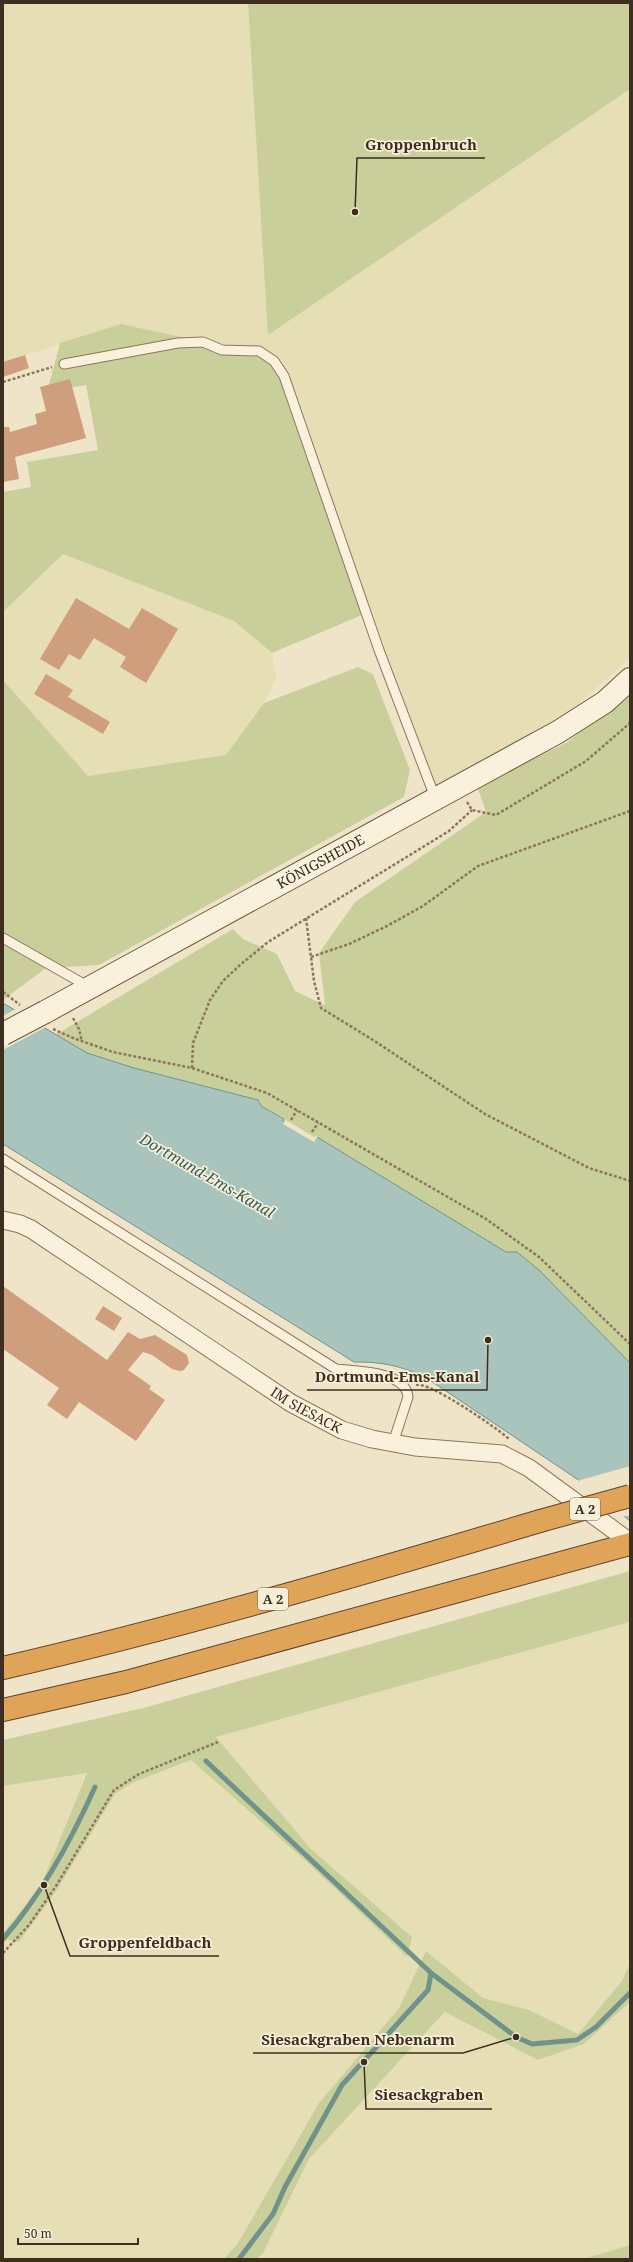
<svg xmlns="http://www.w3.org/2000/svg" width="633" height="2262" viewBox="0 0 633 2262" font-family="'Noto Serif',serif">
<rect width="100%" height="100%" fill="#f0e4c8"/>
<g fill="#e6deb5">
<path d="M3,3H630V658L555,725L436,785L284,376L238,352L121,324L3,363Z"/>
<path d="M63,554L234,621L272,653L277,677L264,703L227,755L88,776L3,680V612Z"/>
<path d="M630,1622V1963L622,1981L578,2034L529,2010L483,1998L426,1951L399,2008L319,2103L238,2243L224,2259H3V1939L19,1942L57,1890L115,1794L134,1782L191,1760L309,1864L407,1957L412,1937L311,1849L216,1737Z"/>
<path d="M87,1772L41,1885L3,1933V1786Z"/>
<path d="M630,2002V2245L583,2259H257L263,2253L309,2159L446,2012L538,2060L584,2044Z"/>
</g>
<g fill="#c9cf9b">
<path d="M248,3H630V89L268,335Z"/>
<path d="M121,324L204,342L222,351H258L282,376L369,612L272,653L234,621L63,554L3,612V492L31,487L27,462L98,450L86,385L47,392L60,343Z"/>
<path d="M358,667L373,674L410,770L404,797L99,965L46,968L3,1000V680L88,776L226,755L264,703Z"/>
<path d="M630,693V1363L540,1271L517,1252H506L317,1137L315,1139L283,1121L284,1118L261,1106L258,1100L134,1068L87,1053L55,1035L233,929L243,939L277,954L295,991L325,1005L319,953L355,902L486,812L477,786L566,743Z"/>
<path d="M630,1571V1622L216,1737L311,1849L412,1937L407,1957L309,1864L191,1760L134,1782L115,1794L57,1890L19,1942L3,1939V1933L41,1885L87,1773L3,1786V1740L143,1708Z"/>
<path d="M426,1951L483,1998L529,2010L578,2034L622,1981L630,1963V2002L584,2044L538,2060L445,2012L309,2159L263,2253L257,2259H224L238,2243L319,2103L399,2008Z"/>
<path d="M630,2245V2259H583Z"/>
</g>
<path fill="#a9c4bc" stroke="#6f938a" d="M3,1003L87,1053L134,1068L258,1100L261,1106L284,1119L283,1121L315,1139L317,1137L506,1252H517L540,1271L630,1363V1521L577,1479L425,1377C398,1365 383,1362 354,1362L3,1144Z"/>
<g fill="#f0e4c8">
<path d="M16,1009L46,1027L3,1050V1016Z"/>
<path d="M286,1118V1120L314,1137L318,1136L314,1142L283,1124Z"/>
<path d="M630,1466V1515L622,1517L577,1481Z"/>
</g>
<g fill="none" stroke-linecap="round" stroke-linejoin="round">
<g stroke="#6f938a" stroke-width="5">
<path d="M206,1761L431,1973L428,1990L342,2085L285,2187L273,2214L239,2259"/>
<path d="M3,1939C42,1894 71,1841 95,1787"/>
<path d="M431,1973L516,2037L532,2044L577,2040L596,2027L630,1993"/>
</g>
</g>
<g fill="#cf9f7d">
<path d="M25,355L29,368L3,377V362Z"/>
<path d="M70,379L86,438L15,457L19,479L3,482V427H9L10,432L37,424L35,414L46,411L40,387Z"/>
<path d="M76,598L129,629L142,608L178,629L146,683L120,667L126,657L94,638L80,660L69,654L59,670L40,659Z"/>
<path d="M46,674L73,690L68,697L110,722L103,734L34,694Z"/>
<path d="M3,1286L107,1360L128,1332L140,1339L155,1335L187,1355L189,1363L184,1370L180,1371L172,1369L152,1355L143,1352L128,1370L151,1386L149,1389L165,1400L136,1441L79,1402L67,1419L47,1405L59,1388L3,1349Z"/>
<path d="M103,1306L122,1318L114,1331L95,1319Z"/>
</g>
<g fill="none" stroke-linecap="round" stroke-linejoin="round">
<defs>
<g id="lane">
<path d="M64,364L178,343L203,342L222,350L259,351L274,361L284,376L379,650L436,800"/>
<path d="M3,938L89,987"/>
<path d="M3,1159L336,1369C356,1371 406,1371 408,1397L393,1443"/>
</g>
<g id="street">
<path id="s1" d="M3,1220L20,1224L31,1229L291,1403L342,1430L372,1439L415,1447L502,1454L529,1468L630,1542"/>
</g>
<g id="secondary">
<path id="s2" d="M45,1012L558,732L605,702L630,679"/>
</g>
<g id="highway">
<path d="M3,1668C184,1626 362,1574 540,1521"/>
<path d="M3,1710L126,1682L630,1544"/>
</g>
</defs>
<use href="#lane" stroke="#8d765c" stroke-width="11"/>
<use href="#street" stroke="#8d765c" stroke-width="19"/>
<use href="#secondary" stroke="#6f573f" stroke-width="24"/>
<use href="#highway" stroke="#5b4430" stroke-width="24"/>
<g stroke="#8d765c" stroke-width="2.5" stroke-dasharray="3 2" stroke-linecap="butt">
<path d="M3,382L52,367"/>
<path d="M467,802L472,810L496,815L586,761L630,723"/>
<path d="M306,918L314,981L321,1008L373,1040L485,1114L589,1168L630,1181"/>
<path d="M311,957L349,944L387,926L423,906L478,866L630,811"/>
<path d="M3,992L20,1005"/>
<path d="M73,1018L79,1029L82,1042"/>
<path d="M53,1029L73,1038L113,1052L192,1068L267,1093L486,1219L539,1257L630,1344"/>
<path d="M192,1068L193,1043L210,1000L223,981L240,965L268,942L449,831L472,810"/>
<path d="M291,1120L297,1110"/>
<path d="M312,1132L318,1123"/>
<path d="M416,1385C429,1381 497,1428 509,1439"/>
<path d="M3,1953L29,1925L56,1886L114,1790L139,1774L218,1742"/>
</g>
<use href="#lane" stroke="#faf1dc" stroke-width="9"/>
<use href="#street" stroke="#faf1dc" stroke-width="17"/>
<use href="#secondary" stroke="#faf1dc" stroke-width="22"/>
<use href="#highway" stroke="#e0a458" stroke-width="22"/>
<defs>
<path id="secondary-bridge" d="M3,1034L45,1012"/>
<path id="highway-bridge" d="M540,1521L630,1496"/>
</defs>
<use href="#secondary-bridge" stroke="#6f573f" stroke-width="24" stroke-linecap="butt"/>
<use href="#highway-bridge" stroke="#5b4430" stroke-width="24" stroke-linecap="butt"/>
<use href="#secondary-bridge" stroke="#faf1dc" stroke-width="22"/>
<use href="#highway-bridge" stroke="#e0a458" stroke-width="22"/>
</g>
<g text-anchor="middle" stroke-width="3.5" stroke-linejoin="round" paint-order="stroke">
<g fill="#f7eed8" stroke="#756857" stroke-width="1">
<rect x="570" y="1498" width="30" height="22" rx="3"/>
<rect x="258" y="1588" width="30" height="22" rx="3"/>
</g>
<g font-size="13" font-weight="bold" fill="#3d2e20">
<text x="585" y="1514">A 2</text>
<text x="273" y="1604">A 2</text>
</g>
<g font-size="14" fill="#3d2e20" stroke="#f7eed8">
<text dy="5" stroke="none"><textPath href="#s2" startOffset="314">KÖNIGSHEIDE</textPath></text>
<text dy="5" stroke="none"><textPath href="#s1" startOffset="359">IM SIESACK</textPath></text>
</g>
<g font-size="15" font-style="italic" fill="#2f5d5a" stroke="#f7eed8">
<text transform="translate(207 1176) rotate(30)" y="5">Dortmund-Ems-Kanal</text>
</g>
</g>
<path fill="none" stroke="#3d2e20" stroke-width="1.5" d="M355 212L357 158H485M488 1340L487 1390H307M44 1885L70 1956H219M516 2037L463 2053H253M364 2062L366 2109H492"/>
<g fill="#3d2e20" stroke="#f7eed8" stroke-width="1.5">
<circle cx="355" cy="212" r="4"/>
<circle cx="488" cy="1340" r="4"/>
<circle cx="44" cy="1885" r="4"/>
<circle cx="516" cy="2037" r="4"/>
<circle cx="364" cy="2062" r="4"/>
</g>
<g font-size="15" text-anchor="middle" font-weight="bold" fill="#3d2e20" stroke="#f7eed8" stroke-width="3.5" stroke-linejoin="round" paint-order="stroke">
<text x="421" y="150">Groppenbruch</text>
<text x="397" y="1382">Dortmund-Ems-Kanal</text>
<text x="145" y="1948">Groppenfeldbach</text>
<text x="358" y="2045">Siesackgraben Nebenarm</text>
<text x="429" y="2100">Siesackgraben</text>
</g>
<rect width="633" height="2262" fill="none" stroke="#3d2e20" stroke-width="8"/>
<path d="M18 2238v6h120v-6" fill="none" stroke="#3d2e20" stroke-width="2"/>
<text x="24" y="2238" font-size="12" fill="#3d2e20" stroke="#f7eed8" stroke-width="3" paint-order="stroke">50 m</text>
</svg>
